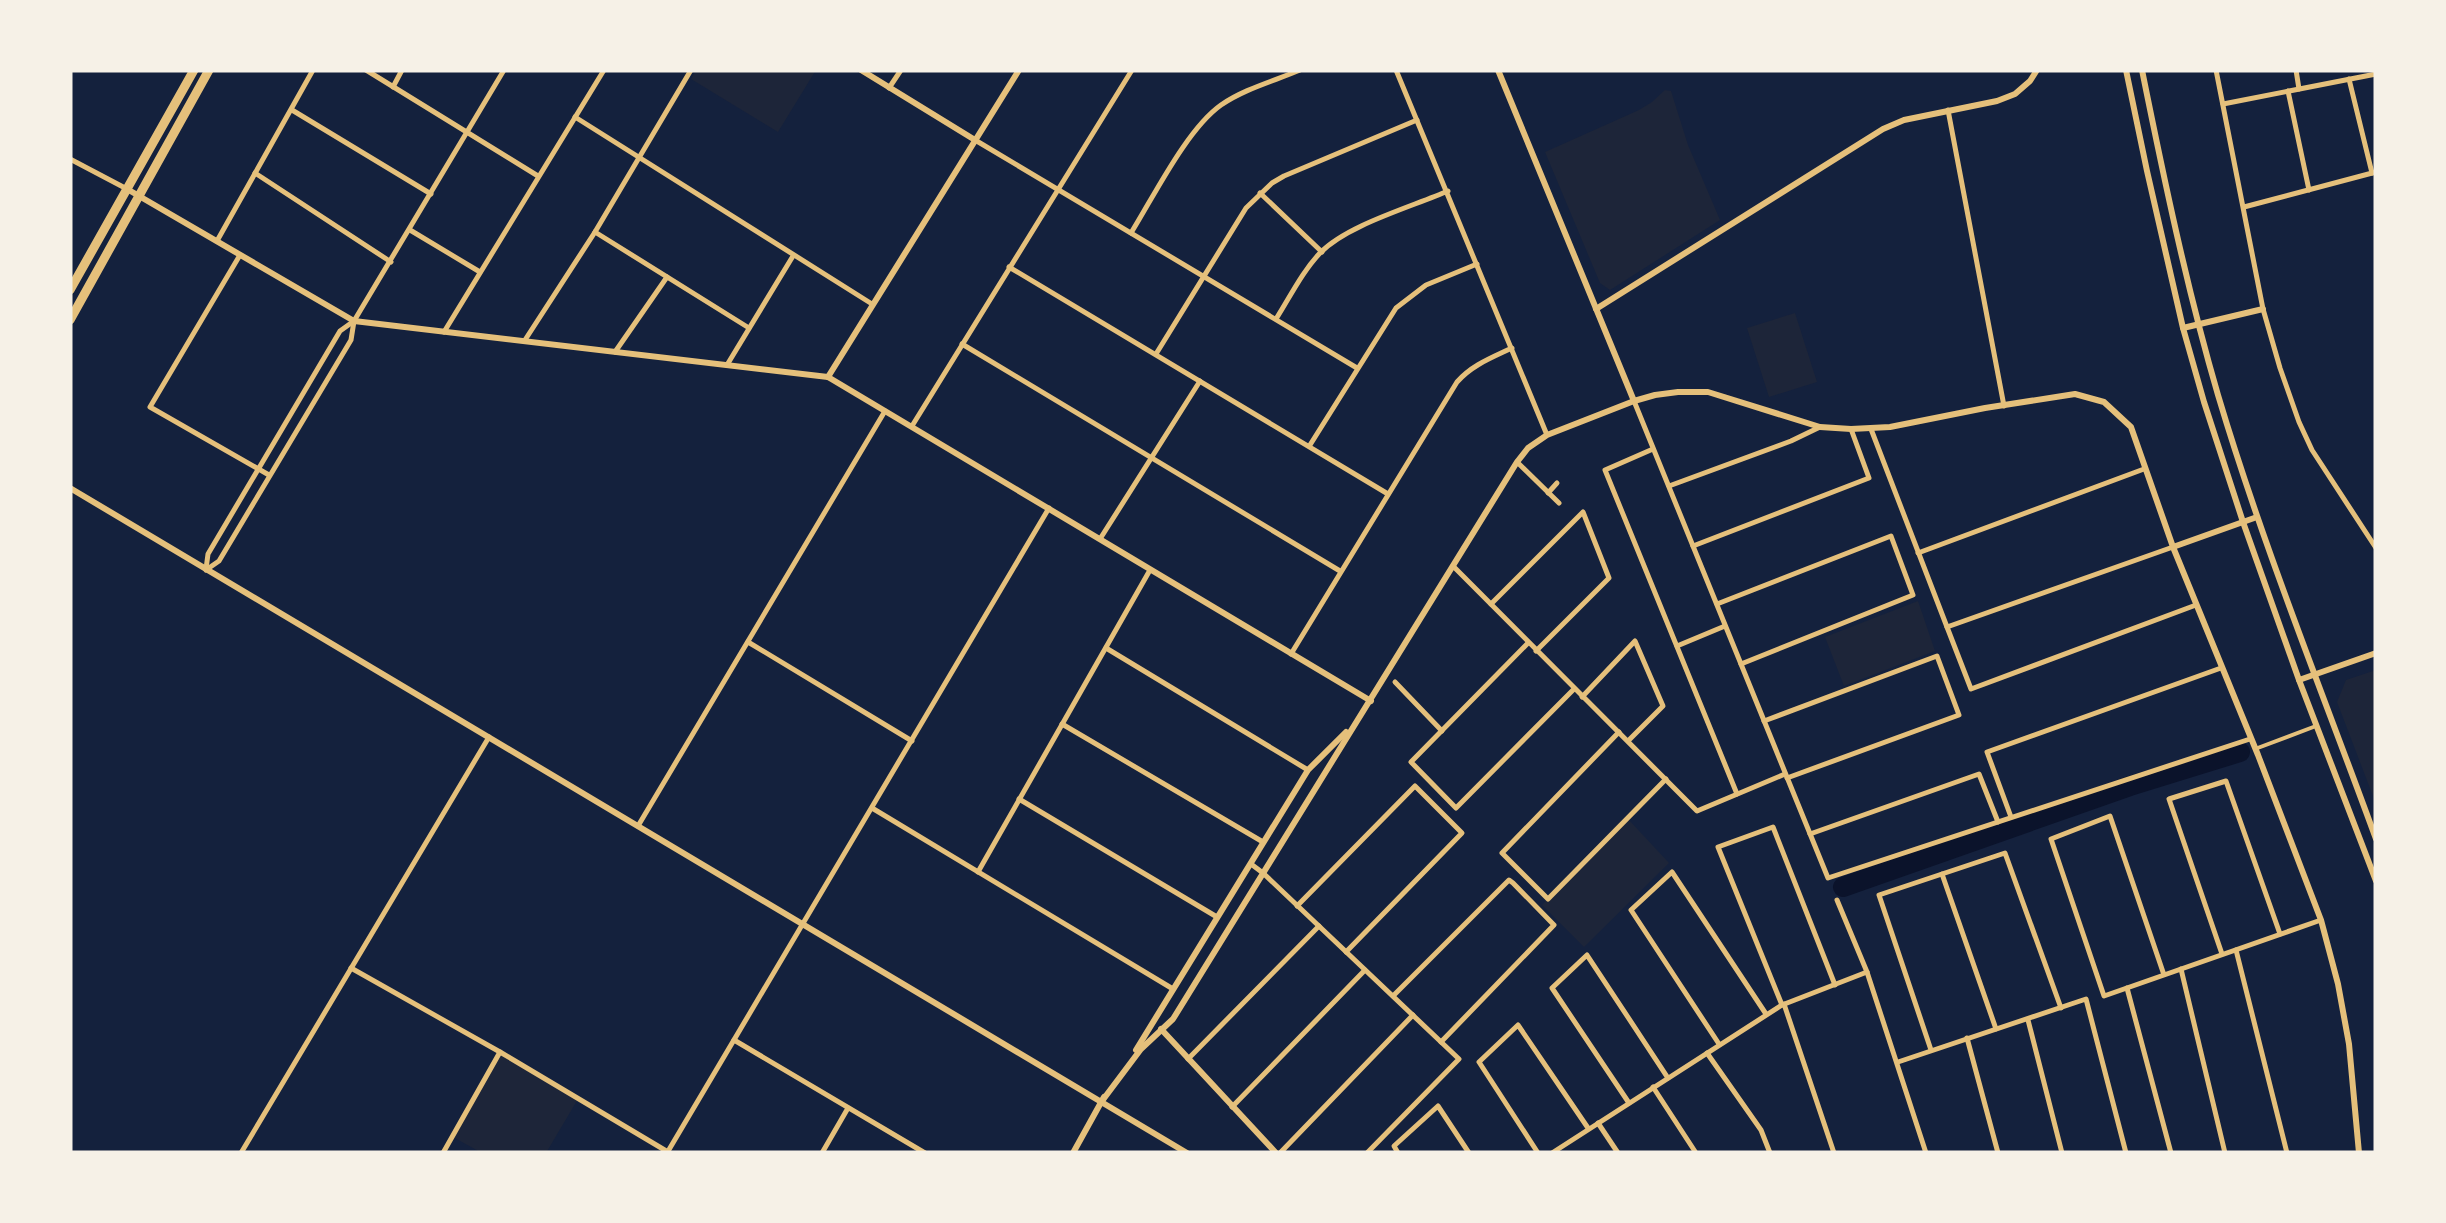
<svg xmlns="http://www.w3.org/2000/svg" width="2446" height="1223" viewBox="0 0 2446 1223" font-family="Helvetica,sans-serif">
<rect width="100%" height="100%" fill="#14213d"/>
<g fill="#1d2539">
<path d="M696,70H816L778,132L691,79Z"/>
<path d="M1665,90L1671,91L1688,145L1720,220L1610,290L1600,283L1545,152L1639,110L1652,102Z"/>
<path d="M1795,313L1817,382L1769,397L1747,328Z"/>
<path d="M1918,601L1935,651L1844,686L1825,637Z"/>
<path d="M2376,670V804L2337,702L2346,680Z"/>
<path d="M1627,818L1669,863L1584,947L1542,905Z"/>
<path d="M500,1052L578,1099L546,1153H482L453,1137Z"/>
</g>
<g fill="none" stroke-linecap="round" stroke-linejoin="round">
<path stroke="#0b132b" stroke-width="20" d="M1843,887L2130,786L2240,752"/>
<path stroke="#e5c07b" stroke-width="4" d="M2255,749L2316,726"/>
<g stroke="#e5c07b" stroke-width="5">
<path d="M366,70L538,176"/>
<path d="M1396,70L1547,435"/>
<path d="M2216,70L2263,309L2280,368L2299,422L2312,450L2376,548"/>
<path d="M2296,70L2299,89"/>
<path d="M2349,79L2372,173"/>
<path d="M393,87L402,70"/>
<path d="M889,88L901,70"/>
<path d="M2288,91L2309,190"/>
<path d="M2223,104L2376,74"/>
<path d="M292,110L431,194"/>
<path d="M1948,110L2004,406"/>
<path d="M575,117L872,304"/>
<path d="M975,140L1357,368"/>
<path d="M70,159L127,189"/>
<path d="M255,173L391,262"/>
<path d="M1260,193L1322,252"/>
<path d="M2244,207L2376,172"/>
<path d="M410,230L480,272"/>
<path d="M595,232L749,328"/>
<path d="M1131,233C1154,196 1187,129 1221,105C1244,89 1274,81 1300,70"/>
<path d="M217,241L313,70"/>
<path d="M240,255L150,407L269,475"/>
<path d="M1009,267L1388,494"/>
<path d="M1276,319C1290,297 1302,272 1320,253C1347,225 1411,207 1448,191"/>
<path d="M444,332L604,70"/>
<path d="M525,340L595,232L691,70"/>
<path d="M962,344L1340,571"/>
<path d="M615,352L667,277"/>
<path d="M1156,354L1246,208L1272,183L1284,176L1417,120"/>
<path d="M727,365L793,256"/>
<path d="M1634,401L1828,878L2250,739"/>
<path d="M912,426L1132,70"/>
<path d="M1871,429L1947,627L2173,547"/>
<path d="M1310,445L1396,308L1426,285L1477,264"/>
<path d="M1653,449L1605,470L1737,794"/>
<path d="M1517,462L1559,503"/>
<path d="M1669,486L1791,441L1820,427"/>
<path d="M1548,493L1557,483"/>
<path d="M1100,539L1200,381"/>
<path d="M1693,546L1869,478L1851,429"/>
<path d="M1918,553L2144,469"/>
<path d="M1453,566L1697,811L1785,774"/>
<path d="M206,569L208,554L340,331L354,321"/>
<path d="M206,570L219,561L351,340L354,321L504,70"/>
<path d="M1491,604L1583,512L1609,578L1536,651"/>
<path d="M1717,604L1891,536L1913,595L1741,664"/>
<path d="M1947,627L1971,689L2196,605"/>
<path d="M748,642L912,741"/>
<path d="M1528,643L1411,762L1456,808L1574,689"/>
<path d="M1677,646L1725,626"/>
<path d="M1106,648L1308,770"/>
<path d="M1291,654L1457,382C1472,365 1491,358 1512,348"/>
<path d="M1395,682L1442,731"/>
<path d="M1582,697L1635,641L1663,706L1628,741"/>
<path d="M1764,721L1937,656L1959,715L1787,778"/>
<path d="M1062,724L1263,842"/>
<path d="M1619,732L1502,853L1548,899L1666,779"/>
<path d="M1019,799L1217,917"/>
<path d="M872,808L1173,989"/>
<path d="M2011,817L1987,752L2221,668"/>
<path d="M638,826L885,411"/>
<path d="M1810,834L1979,774L1998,822"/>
<path d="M1251,864L1263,873L1459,1059L1367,1153"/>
<path d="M978,872L1150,570"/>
<path d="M1942,874L1996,1029"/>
<path d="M1837,900L1867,972L1926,1153"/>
<path d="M1297,906L1415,786L1462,833L1346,952"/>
<path d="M2236,950L2287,1153"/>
<path d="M2222,954L2169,799L2226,781L2280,934"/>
<path d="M351,968L500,1052L668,1152"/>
<path d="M2181,969L2225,1153"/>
<path d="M2164,975L2110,816L2051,839L2104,996L2321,920"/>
<path d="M2127,988L2171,1153"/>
<path d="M1393,996L1509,880L1513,883L1554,925L1441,1042"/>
<path d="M1784,1004L1834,1153"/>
<path d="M1782,1005L1718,847L1773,827L1835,985"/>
<path d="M2028,1020L2062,1153"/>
<path d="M1967,1038L1998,1153"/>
<path d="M734,1040L925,1153"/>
<path d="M1719,1044L1631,910L1672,872L1766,1014"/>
<path d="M1931,1050L1879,895L2005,853L2061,1008"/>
<path d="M1707,1053L1761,1130L1770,1153"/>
<path d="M1188,1059L1319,926"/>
<path d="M1898,1062L2086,999L2126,1153"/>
<path d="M1653,1087L1696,1153"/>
<path d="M1629,1103L1552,988L1587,955L1668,1078"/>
<path d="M1232,1107L1365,970"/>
<path d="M1598,1123L1618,1153"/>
<path d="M241,1153L489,737"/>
<path d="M443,1153L500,1052"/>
<path d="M667,1153L1049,508"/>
<path d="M822,1153L848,1108"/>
<path d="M1280,1153L1413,1015"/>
<path d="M1398,1153L1394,1146L1438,1106L1469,1153"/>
<path d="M1538,1153L1479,1062L1518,1025L1588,1128"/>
<path d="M1552,1153L1782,1005L1867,972"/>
</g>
<g stroke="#e5c07b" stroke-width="6">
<path d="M861,70L975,140"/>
<path d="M1498,70L1634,401"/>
<path d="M2126,70L2147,171L2183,328L2204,402L2243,522L2299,680L2376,881"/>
<path d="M2142,70C2164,179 2187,289 2218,395C2263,546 2322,691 2376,839"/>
<path d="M127,189L354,321L828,377L1371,701"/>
<path d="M1596,309L1883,129L1904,120L1997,101L2015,94L2030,81L2037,70"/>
<path d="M2183,328L2263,309"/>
<path d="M828,377L1019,70"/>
<path d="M70,488L1187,1153"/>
<path d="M2173,547L2257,517"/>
<path d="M2299,680L2376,653"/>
<path d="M1161,1029L1276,1153"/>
<path d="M1136,1050L1308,770L1346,732"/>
<path d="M1102,1101L1141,1049L1173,1019L1517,462L1528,448L1547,435L1634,401L1655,395L1678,392H1708L1820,427L1851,429L1890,427L1985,408L2075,394L2104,402L2131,427L2173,547L2258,755L2321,920L2338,984L2349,1044L2359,1153"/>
<path d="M1073,1153L1104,1097"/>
</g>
<g stroke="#e5c07b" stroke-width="9">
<path d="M70,290L194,70"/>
<path d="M70,320L209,70"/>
</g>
</g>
<rect width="2446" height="1223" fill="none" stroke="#f6f1e7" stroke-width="145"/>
</svg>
